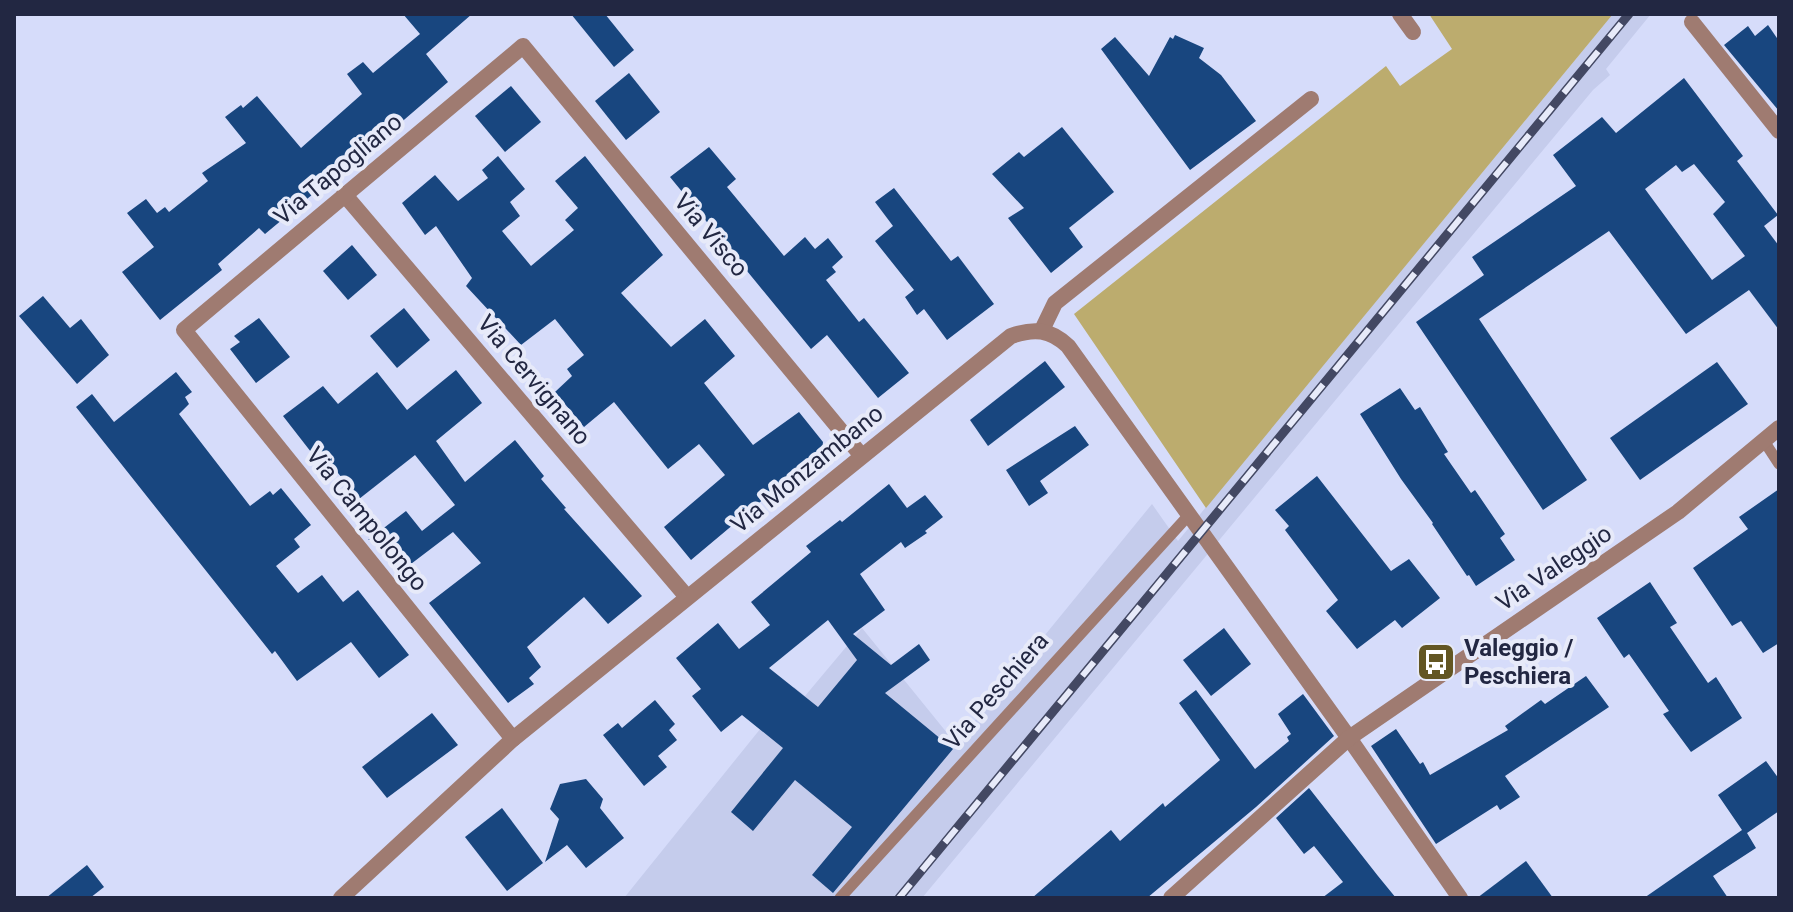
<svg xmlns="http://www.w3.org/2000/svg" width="1793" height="912" viewBox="0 0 1793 912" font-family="Roboto,sans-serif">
<rect width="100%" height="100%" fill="#d6dcfa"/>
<path fill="#c5ccec" d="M1613,14H1651L1606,69L1610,75L1593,90L922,898H624L794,687L805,696L862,628L956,744L1152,504L1178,541Z"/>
<path fill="#bcac6e" d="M1429,14H1613L1206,508L1074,314L1386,66L1400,86L1452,49Z"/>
<g fill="#18467f" fill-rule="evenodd">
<path d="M403,14H472L426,54L448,82L362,156L361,154L265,234L259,228L218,264L222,270L160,320L122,272L154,247L127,213L146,199L157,213L165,207L169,212L208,181L202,173L246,143L225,117L241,105L243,108L257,96L301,148L362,94L347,74L363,62L373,73L420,34Z"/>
<path d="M571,14H605L634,50L614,67Z"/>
<path d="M1768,25L1779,41V111L1724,45L1748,26L1755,36Z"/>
<path d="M1175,35L1204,48L1199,58L1221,75L1256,121L1190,170L1101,49L1115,37L1149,76L1170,37L1173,39Z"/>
<path d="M629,73L660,112L626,140L595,101Z"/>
<path d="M1684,78L1743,156L1737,161L1778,215L1764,226L1779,246V330L1749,290L1686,334L1609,231L1479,319L1587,480L1543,510L1416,322L1484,275L1472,257L1576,186L1553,155L1602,117L1616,133ZM1694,164L1725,202L1713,214L1745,256L1712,280L1645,189L1676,165L1682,172Z"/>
<path d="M511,86L541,122L505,152L475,116Z"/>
<path d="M1062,127L1114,192L1069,228L1083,247L1051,273L1008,218L1024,208L992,174L1019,152L1024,157Z"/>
<path d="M709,147L736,179L727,187L784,256L805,237L815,249L828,238L843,257L832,267L836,272L826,280L859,322L864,318L909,373L878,398L827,335L811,349L670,177Z"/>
<path d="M498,156L525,189L510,202L520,216L502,231L531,266L574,230L565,220L578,208L555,181L585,156L663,255L621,293L671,347L705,319L735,356L704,383L753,445L799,412L823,442L821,461L768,502L765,498L691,560L664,527L725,475L699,444L668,469L614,402L584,427L555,392L572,376L567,369L584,355L555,319L521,345L466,286L472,278L436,226L425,235L402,203L435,175L458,201L488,178L482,170Z"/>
<path d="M894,188L951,261L958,256L994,304L947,340L924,309L917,315L905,297L914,290L875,241L893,226L875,202Z"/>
<path d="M352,245L377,275L348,300L323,271Z"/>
<path d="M43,296L70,328L81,319L109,355L77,384L19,316Z"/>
<path d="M404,308L430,340L397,368L370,336Z"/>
<path d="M259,318L290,357L256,383L230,349L240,342L234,336Z"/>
<path d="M1045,361L1065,387L988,446L970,420Z"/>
<path d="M1717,362L1748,404L1640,480L1610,438Z"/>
<path d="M456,370L482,403L436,441L465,482L515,440L544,476L541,479L566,508L564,509L642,596L608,624L584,597L527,647L541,667L529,678L534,684L508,703L429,603L481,563L453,532L403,570L380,540H368L406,511L422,531L455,505L415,455L359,499L317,447L311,452L283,416L323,386L338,404L377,372L407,410Z"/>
<path d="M176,372L192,392L185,397L189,404L179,414L250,506L270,491L273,495L281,488L311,525L294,539L300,547L276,566L298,593L322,575L343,602L358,590L409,655L379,678L351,642L297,681L275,651L272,654L76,407L92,394L114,422Z"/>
<path d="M1400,388L1415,410L1420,407L1448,452L1444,454L1471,493L1475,490L1505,534L1500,538L1515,560L1476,586L1469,575L1467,576L1432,524L1433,523L1401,479L1360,414Z"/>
<path d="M1075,426L1089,445L1040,481L1048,493L1029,506L1006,470Z"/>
<path d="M1317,476L1391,571L1409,559L1440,598L1402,628L1395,620L1357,649L1326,611L1338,600L1285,530L1289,526L1275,510Z"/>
<path d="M889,484L907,508L925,495L943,517L925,531L927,533L905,548L901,542L860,574L885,610L853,634L891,665L919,644L930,660L885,693L953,749L833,893L812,875L852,827L795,780L753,831L731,812L783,748L742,715L721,732L692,696L701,689L676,658L718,623L739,649L770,625L751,602L811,552L806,546L840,520L842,522ZM828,620L857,660L818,707L769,668Z"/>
<path d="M1779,489V643L1763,653L1741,621L1732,626L1693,568L1748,529L1739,517Z"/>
<path d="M1650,582L1677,623L1670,627L1708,683L1716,677L1742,718L1691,752L1663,714L1669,711L1629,654L1624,658L1597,618Z"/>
<path d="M1224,628L1251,664L1211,696L1183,660Z"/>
<path d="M1586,676L1609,707L1505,776L1520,797L1500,810L1497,805L1436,844L1371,746L1396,729L1420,764L1423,762L1430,775L1508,730L1505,726L1541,700L1545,704Z"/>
<path d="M1196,690L1255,769L1289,741L1287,737L1291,734L1278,714L1303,694L1334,736L1256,807L1147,898H1032L1111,830L1120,841L1163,803L1165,807L1220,760L1179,703Z"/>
<path d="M655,700L675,724L669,730L677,740L658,756L667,767L644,786L603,735L618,723L622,728Z"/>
<path d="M432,713L458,745L387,798L362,767Z"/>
<path d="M1766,761L1779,779V811L1747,833L1756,848L1713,876L1728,898H1644L1742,830L1718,795Z"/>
<path d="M586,779L603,799L600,808L624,838L586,868L567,845L545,862L559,819L550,809L560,784Z"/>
<path d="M1309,788L1378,876L1396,898H1322L1343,882L1314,846L1304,854L1276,818Z"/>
<path d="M502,808L543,863L507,891L465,837Z"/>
<path d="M1526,861L1553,898H1477Z"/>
<path d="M87,865L104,887L90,898H46Z"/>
</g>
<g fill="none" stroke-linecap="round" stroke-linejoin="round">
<g stroke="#9f7b71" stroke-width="11">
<path d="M1764,441L1779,464"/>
<path d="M840,898L1188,516"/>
</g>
<g stroke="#9f7b71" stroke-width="16">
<path d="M1400,14L1413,32"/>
<path d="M1692,22L1779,131"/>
<path d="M344,194L687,597"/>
<path d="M1042,330L1055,303L1311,99"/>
<path d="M513,739L184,330L523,46L861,455"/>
<path d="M341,898L513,739L1011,336C1034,328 1050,329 1068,346L1349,738L1460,898"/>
<path d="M1171,898L1349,738L1678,512L1779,428"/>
</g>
<defs>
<path id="rail" d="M899,898L1629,14"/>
</defs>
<use href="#rail" stroke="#434863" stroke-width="9"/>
<use href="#rail" stroke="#e7eaf9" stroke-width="6" stroke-dasharray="18" stroke-linecap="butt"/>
</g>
<defs>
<symbol id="bus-square" viewBox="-11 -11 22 22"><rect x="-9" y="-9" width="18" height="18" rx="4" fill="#635623" stroke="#e7eaf9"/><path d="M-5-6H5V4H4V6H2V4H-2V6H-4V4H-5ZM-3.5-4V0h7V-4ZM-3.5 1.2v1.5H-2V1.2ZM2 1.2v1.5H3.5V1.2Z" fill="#fff"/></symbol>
</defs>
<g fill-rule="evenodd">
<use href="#bus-square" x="1414" y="640" width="44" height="44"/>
</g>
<g text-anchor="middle" stroke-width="8" stroke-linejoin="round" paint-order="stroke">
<g font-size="24" fill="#222742" stroke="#e7eaf9">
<text transform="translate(338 169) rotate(-40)" y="8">Via Tapogliano</text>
<text transform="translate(711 235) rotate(50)" y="8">Via Visco</text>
<text transform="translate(534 380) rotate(50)" y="8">Via Cervignano</text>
<text transform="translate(807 469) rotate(-39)" y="8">Via Monzambano</text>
<text transform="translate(367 519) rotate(51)" y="8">Via Campolongo</text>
<text transform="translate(1554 568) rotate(-34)" y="8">Via Valeggio</text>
<text transform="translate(996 691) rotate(-49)" y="8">Via Peschiera</text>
</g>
<g font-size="24" font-weight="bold" fill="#222742" stroke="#e7eaf9" text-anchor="start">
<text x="1464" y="656">Valeggio /<tspan x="1464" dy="28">Peschiera</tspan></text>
</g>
</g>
<rect width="1793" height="912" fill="none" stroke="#222742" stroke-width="32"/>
</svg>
